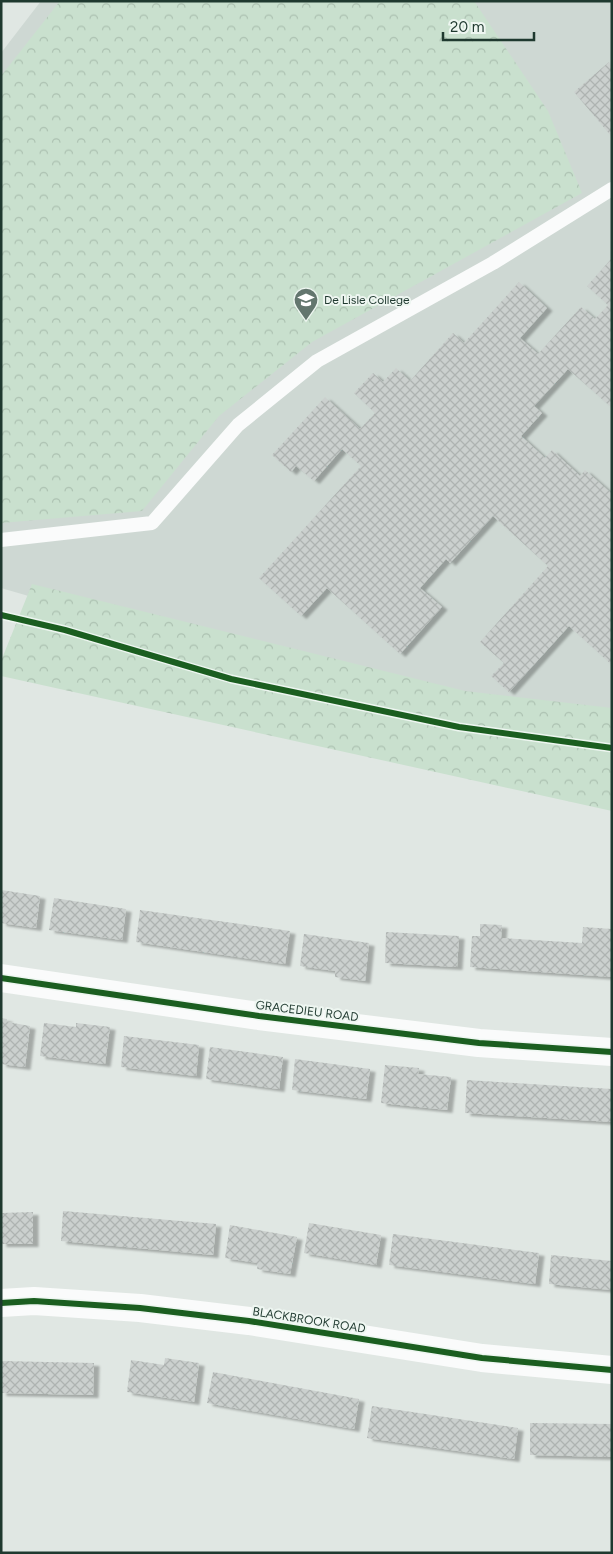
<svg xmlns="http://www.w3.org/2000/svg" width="613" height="1554" viewBox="0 0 613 1554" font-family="Figtree,sans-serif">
<defs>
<pattern id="forest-crowns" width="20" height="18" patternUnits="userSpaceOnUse" patternTransform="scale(1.25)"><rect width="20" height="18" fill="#c9e0ce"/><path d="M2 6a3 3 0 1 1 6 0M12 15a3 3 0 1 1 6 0" fill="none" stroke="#acc1b1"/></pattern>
<pattern id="building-cross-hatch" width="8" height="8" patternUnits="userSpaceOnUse" patternTransform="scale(1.25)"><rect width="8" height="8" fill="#cbd0ce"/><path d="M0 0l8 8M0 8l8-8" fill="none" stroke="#aeb3b1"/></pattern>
<filter id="shadow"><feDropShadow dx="5.5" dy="3" stdDeviation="1" flood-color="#0004"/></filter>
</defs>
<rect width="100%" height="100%" fill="#e0e7e3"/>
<path fill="#ced8d3" d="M41,1H612V723L263,664L1,588V53Z"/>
<g fill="url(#forest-crowns)">
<path d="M60,1H474L548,111L582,193L312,342L219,416L142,511L1,523V76Z"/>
<path d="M32,584L465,691L612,708V811L1,676V661Z"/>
</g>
<g fill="url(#building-cross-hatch)" filter="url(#shadow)">
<path d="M609,62L612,66V137L574,92Z"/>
<path d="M612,258V408L568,369L534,406L542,413L521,436L545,458L552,450L580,476L585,470L612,494V665L569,626L509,692L491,676L504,663L480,642L548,566L493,516L450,563L446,559L420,588L442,607L400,654L327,588L301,616L259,578L361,466L342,449L314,481L296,466L291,472L272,455L325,397L360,429L375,413L354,393L373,373L383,382L396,368L410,381L453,333L464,343L519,282L547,308L520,338L538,354L581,307L595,319L608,305L587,286Z"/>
<path d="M1,890L40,896L36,928L1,923Z"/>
<path d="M54,898L126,909L122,940L49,930Z"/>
<path d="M140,910L290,931L285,964L136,942Z"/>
<path d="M480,924L502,925L501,938L582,943L583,927L612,929V977L470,967L472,936H480Z"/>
<path d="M386,932L459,936L457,967L385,963Z"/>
<path d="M304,934L369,943L365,981L335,977V971L300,966Z"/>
<path d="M1,1018L7,1019V1022L30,1026L25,1067L1,1064Z"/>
<path d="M44,1023L76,1027V1023L110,1027L105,1064L40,1056Z"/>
<path d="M124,1036L199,1045L196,1076L121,1067Z"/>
<path d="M210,1047L283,1057L279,1089L206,1079Z"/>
<path d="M295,1059L370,1069L366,1099L292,1090Z"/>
<path d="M385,1065L419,1068L418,1074L451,1077L447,1110L381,1103Z"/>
<path d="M467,1080L612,1089V1122L465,1113Z"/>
<path d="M63,1211L216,1224L213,1255L61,1241Z"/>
<path d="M33,1212V1244H1V1213Z"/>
<path d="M309,1223L381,1235L376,1265L304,1253Z"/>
<path d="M230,1225L297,1237L290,1274L257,1269L258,1263L225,1258Z"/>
<path d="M393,1234L539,1253L535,1284L389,1265Z"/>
<path d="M551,1255L612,1261V1290L549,1284Z"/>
<path d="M165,1358L199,1363L194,1402L127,1392L131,1360L164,1365Z"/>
<path d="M1,1361L94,1363L93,1395L1,1393Z"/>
<path d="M213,1372L359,1399L354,1429L207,1403Z"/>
<path d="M372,1406L518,1428L514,1459L367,1438Z"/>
<path d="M530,1423L612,1424V1457L530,1455Z"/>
</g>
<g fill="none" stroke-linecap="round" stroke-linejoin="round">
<path stroke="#fafbfb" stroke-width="14" d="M1,540L152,523L238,425L317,361L493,263L612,189"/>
<g stroke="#fafbfb" stroke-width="28">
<path d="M1,978L259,1016L479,1043L612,1052"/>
<path d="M1,1303L34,1301L140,1308L249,1321L482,1358L612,1370"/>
</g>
<defs>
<g id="cycleway">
<path d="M1,615L65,630L231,679L459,727L612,748"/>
<path d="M1,978L259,1016L479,1043L612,1052"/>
<path d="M1,1303L34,1301L140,1308L249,1321L482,1358L612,1370"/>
</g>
</defs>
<use href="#cycleway" stroke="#eef6f1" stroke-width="9"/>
<use href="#cycleway" stroke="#1b5e20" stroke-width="6"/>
</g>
<defs>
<symbol id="school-pin" viewBox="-11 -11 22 30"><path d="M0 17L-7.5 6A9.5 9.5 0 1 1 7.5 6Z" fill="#63766e" stroke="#eef6f1"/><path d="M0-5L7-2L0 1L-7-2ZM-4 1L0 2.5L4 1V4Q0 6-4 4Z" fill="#fff"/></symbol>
</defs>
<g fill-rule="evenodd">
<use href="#school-pin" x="292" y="286" width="28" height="38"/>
</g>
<g text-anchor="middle" stroke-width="4" stroke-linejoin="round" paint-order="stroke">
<g font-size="12" fill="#1f392f" stroke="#eef6f1" text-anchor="start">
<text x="324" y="304">De Lisle College</text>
</g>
<g font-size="12" fill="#1f392f" stroke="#eef6f1">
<text transform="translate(307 1011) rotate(7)" y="4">GRACEDIEU ROAD</text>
<text transform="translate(309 1320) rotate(9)" y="4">BLACKBROOK ROAD</text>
</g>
</g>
<rect width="613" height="1554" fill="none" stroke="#1f392f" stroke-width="5"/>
<path d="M443 32v8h91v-8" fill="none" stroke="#1f392f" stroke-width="2.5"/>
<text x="450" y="32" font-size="15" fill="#1f392f" stroke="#eef6f1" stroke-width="4" paint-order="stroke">20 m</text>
</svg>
